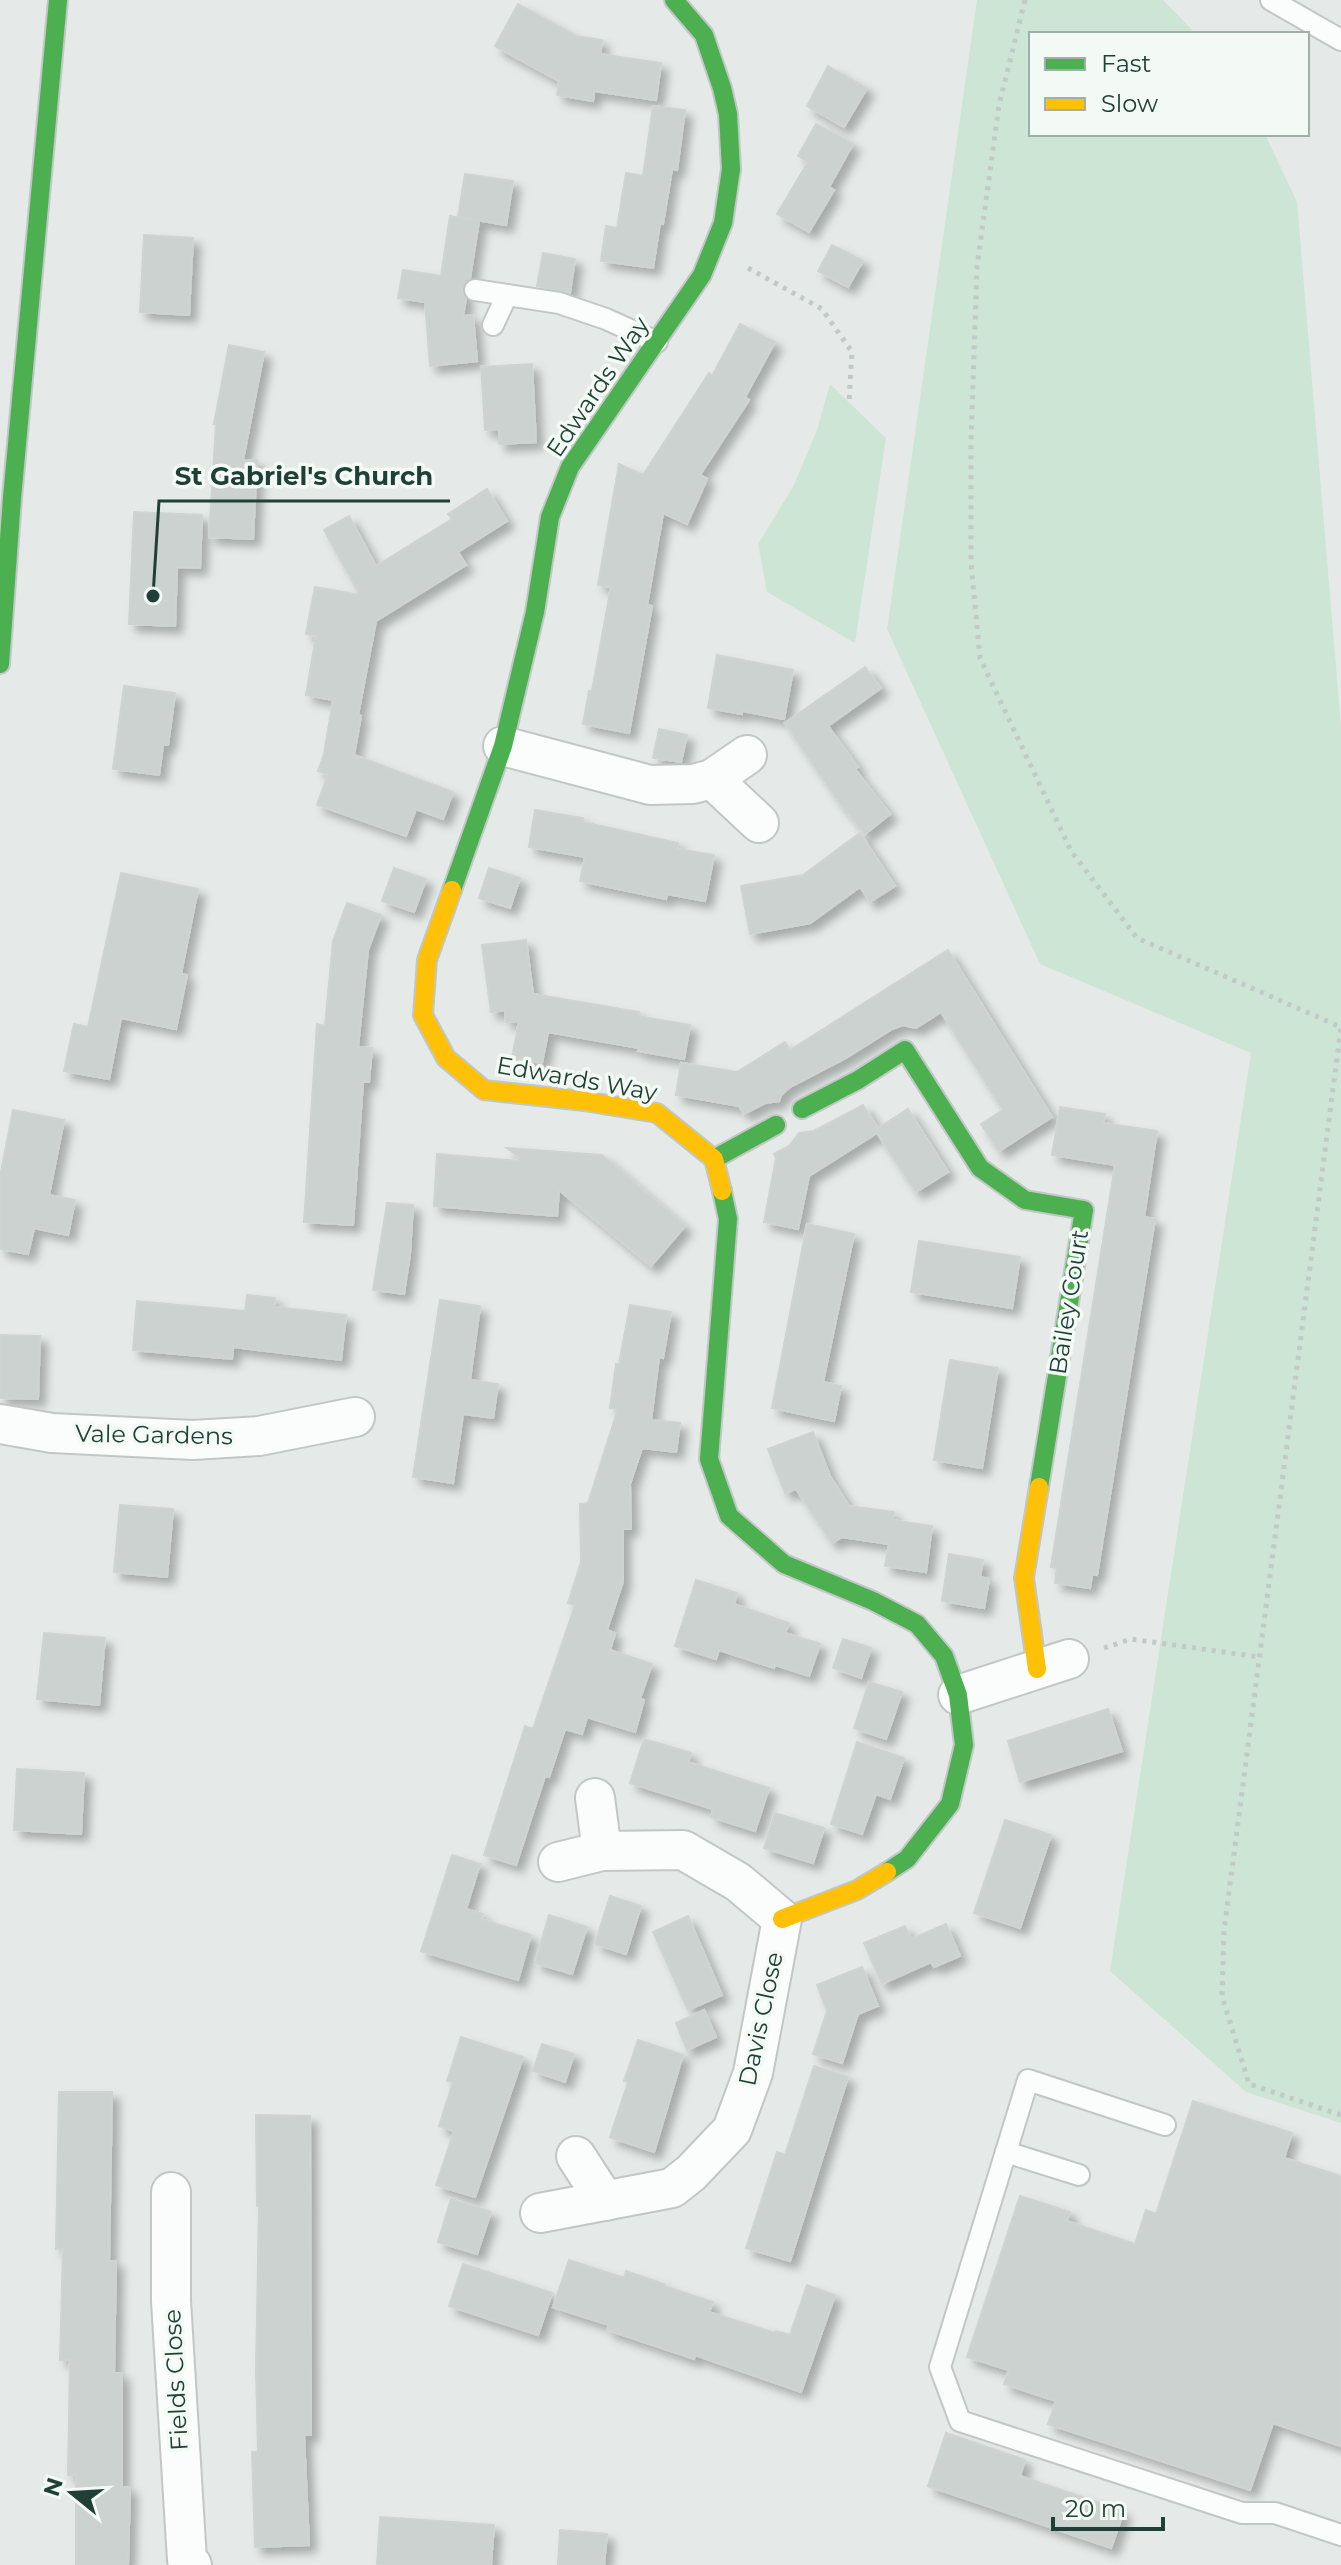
<svg xmlns="http://www.w3.org/2000/svg" width="1341" height="2565" viewBox="0 0 1341 2565" font-family="Montserrat,sans-serif">
<defs>
<filter id="shadow"><feDropShadow dx="7" dy="7" stdDeviation="4" flood-color="#0004"/></filter>
</defs>
<rect width="100%" height="100%" fill="#e5eae8"/>
<g fill="#cde5d4">
<path d="M977,0H1163L1196,34H1031V134H1265L1297,202L1341,726V2123L1246,2092L1110,1971L1251,1053L1040,964L887,629Z"/>
<path d="M830,384L886,438L855,643L767,592L758,544L793,487L817,430Z"/>
</g>
<g fill="#ccd2cf" stroke="#ced4d1" stroke-width="2" filter="url(#shadow)">
<path d="M518,4L576,36L602,40L600,54L661,63L656,100L594,91L593,101L557,95L559,81L495,46Z"/>
<path d="M828,66L867,88L844,127L807,106Z"/>
<path d="M653,106L685,110L677,170L672,169L663,224L660,223L653,268L601,261L606,226L617,228L626,173L643,176Z"/>
<path d="M816,124L853,144L829,187L834,190L809,232L777,214L808,162L798,156Z"/>
<path d="M465,174L513,181L506,225L458,217Z"/>
<path d="M450,216L479,221L470,278L462,289L466,299L463,316L473,315L477,361L430,366L425,302L398,298L403,270L441,276Z"/>
<path d="M144,235L193,238L189,315L140,312Z"/>
<path d="M832,245L863,261L848,287L818,271Z"/>
<path d="M543,253L575,259L570,293L537,286Z"/>
<path d="M740,324L775,342L745,397L749,400L700,475L707,479L687,524L663,513L647,605L652,606L629,733L583,724L589,691H592L611,587L598,585L619,464L643,475L709,373L712,376Z"/>
<path d="M229,345L264,352L243,460H257L253,539L209,537L216,424H214Z"/>
<path d="M532,364L536,442L499,444V429L485,430L481,367Z"/>
<path d="M487,489L507,521L458,552L466,565L376,621L358,715L361,716L354,755L453,792L443,819L416,809L406,836L317,805L328,774L318,771L324,754L333,700L306,695L316,636L306,634L315,587L360,595L324,530L349,516L376,566L452,519L448,514Z"/>
<path d="M134,512L202,515L200,568L177,567L175,626L129,624Z"/>
<path d="M717,655L793,670L784,719L742,711V714L708,708Z"/>
<path d="M865,667L881,688L828,726L858,767L855,769L890,814L865,834L836,798L785,723Z"/>
<path d="M124,686L175,693L168,745H163L159,775L113,769Z"/>
<path d="M659,729L687,735L681,762L653,758Z"/>
<path d="M535,810L583,818V822L678,843L677,849L714,855L705,901L667,894L666,899L580,881L585,857L529,847Z"/>
<path d="M860,833L895,886L870,902L860,887L810,923L750,934L741,886L803,875Z"/>
<path d="M394,868L426,879L414,912L382,901Z"/>
<path d="M489,868L520,878L510,908L479,898Z"/>
<path d="M121,873L198,889L181,974L187,975L176,1029L121,1018L109,1079L64,1071L74,1024L88,1027Z"/>
<path d="M347,903L381,915L368,950L358,1047L372,1048L369,1082H363L353,1225L304,1222L317,1024L325,1026L333,941Z"/>
<path d="M526,940L533,994L639,1012L638,1016L690,1025L684,1059L638,1051L639,1048L548,1032L542,1063L512,1058L519,1021L506,1022L505,1010L491,1012L482,945Z"/>
<path d="M948,950L1052,1117L999,1151L981,1124L1003,1110L941,1012L916,1028L903,1025L892,1029L846,1058L790,1087L781,1095L779,1101L765,1103L744,1114L739,1106L676,1095L681,1063L737,1072L785,1042L790,1050Z"/>
<path d="M863,1105L878,1128L908,1109L948,1172L916,1192L877,1133L809,1176L798,1229L764,1222L776,1158L774,1154L789,1146L799,1133L814,1131Z"/>
<path d="M1060,1107L1105,1114L1103,1123L1157,1131L1144,1217L1155,1219L1097,1575L1092,1574L1090,1588L1055,1583L1057,1568L1051,1567L1115,1165L1052,1155Z"/>
<path d="M13,1110L64,1120L49,1195L75,1200L68,1235L34,1228L28,1254L0,1249V1177Z"/>
<path d="M507,1148L602,1155L685,1226L651,1266L559,1190L557,1216L434,1206L437,1154L520,1161V1158Z"/>
<path d="M387,1203L413,1205L410,1254L404,1294L373,1290Z"/>
<path d="M807,1224L854,1234L823,1382L841,1386L834,1421L772,1408Z"/>
<path d="M919,1241L1020,1257L1012,1308L911,1292Z"/>
<path d="M247,1295L275,1298L274,1307L346,1315L341,1360L233,1347L232,1359L133,1350L137,1301L245,1311Z"/>
<path d="M440,1300L480,1306L470,1380L498,1384L493,1418L463,1414L453,1483L413,1477Z"/>
<path d="M630,1305L671,1312L663,1358L659,1357L651,1420L680,1423L676,1452L642,1448L630,1484L631,1529H623V1581L607,1630L615,1633L610,1650L652,1664L640,1699L644,1700L635,1732L587,1717L582,1734L565,1729L549,1777L545,1776L516,1865L484,1855L525,1726L533,1729L575,1605L568,1603L581,1562L580,1504L588,1503L618,1409L610,1408L616,1364H619Z"/>
<path d="M0,1335L40,1336L38,1399L0,1398Z"/>
<path d="M950,1360L998,1368L982,1468L934,1460Z"/>
<path d="M813,1432L830,1476L849,1506L894,1512L892,1520L932,1526L926,1572L885,1566L889,1544L842,1537L832,1543L796,1489L785,1493L768,1449Z"/>
<path d="M120,1505L173,1509L167,1577L114,1572Z"/>
<path d="M949,1554L983,1560L980,1577L989,1579L984,1608L942,1601Z"/>
<path d="M696,1580L737,1593L734,1604L789,1623L785,1633L820,1644L809,1676L775,1665L774,1668L719,1650L716,1659L675,1646Z"/>
<path d="M44,1633L105,1638L99,1705L37,1699Z"/>
<path d="M843,1639L871,1648L861,1678L833,1668Z"/>
<path d="M869,1682L902,1692L886,1739L854,1728Z"/>
<path d="M1108,1709L1122,1751L1020,1782L1008,1741Z"/>
<path d="M644,1739L691,1753L688,1762L769,1788L755,1831L711,1817L713,1809L630,1783Z"/>
<path d="M857,1742L904,1758L890,1799L876,1794L862,1834L831,1824Z"/>
<path d="M17,1769L84,1773L81,1834L14,1830Z"/>
<path d="M775,1813L824,1828L813,1863L764,1848Z"/>
<path d="M1005,1820L1051,1835L1020,1928L974,1913Z"/>
<path d="M452,1855L480,1864L466,1909L483,1914L481,1919L531,1935L518,1980L421,1951Z"/>
<path d="M610,1896L641,1906L626,1954L595,1944Z"/>
<path d="M549,1915L587,1927L572,1974L535,1963Z"/>
<path d="M688,1916L722,1995L688,2010L653,1932Z"/>
<path d="M946,1924L960,1956L934,1967L931,1962L882,1984L864,1943L905,1926L911,1939Z"/>
<path d="M862,1967L878,2006L858,2014L842,2063L813,2054L827,2011L817,1985Z"/>
<path d="M704,2010L716,2037L687,2050L676,2023Z"/>
<path d="M461,2037L523,2057L475,2197L436,2185L454,2131L439,2126L453,2082L447,2081Z"/>
<path d="M638,2040L683,2055L654,2152L610,2137L628,2082L624,2081Z"/>
<path d="M542,2044L574,2054L565,2082L533,2071Z"/>
<path d="M814,2066L848,2077L790,2261L746,2248L777,2152L785,2155Z"/>
<path d="M59,2092H112L109,2261H116L114,2373H122V2487H130L128,2565H76V2475H68L70,2360H60L63,2249H56Z"/>
<path d="M1193,2101L1292,2133L1284,2158L1341,2176V2446L1273,2423L1250,2490L1048,2424L1056,2401L1004,2384L1009,2370L967,2357L1020,2196L1070,2212L1067,2221L1135,2244L1146,2210L1156,2214Z"/>
<path d="M256,2115L310,2116L311,2435H304L309,2545L255,2547L252,2452H258L256,2370L259,2206H257Z"/>
<path d="M451,2199L491,2212L477,2254L438,2242Z"/>
<path d="M569,2260L624,2278L626,2271L664,2284V2286L713,2302L709,2312L775,2333L776,2331L790,2335L807,2285L835,2295L801,2392L695,2355L694,2359L607,2330L609,2325L553,2307Z"/>
<path d="M463,2264L552,2293L538,2335L449,2306Z"/>
<path d="M946,2433L1025,2460L1020,2476L1124,2511L1111,2548L928,2486Z"/>
<path d="M380,2517L494,2525L491,2565H377Z"/>
<path d="M560,2530L607,2534L604,2565H558Z"/>
</g>
<g fill="none" stroke-linecap="round" stroke-linejoin="round">
<defs>
<g id="lane">
<path d="M1271,0L1341,40"/>
<path d="M475,290L559,303L606,319L657,342"/>
<path d="M493,325L507,295"/>
<path d="M1165,2125L1028,2080L940,2367L960,2421L1242,2513H1275L1341,2535"/>
<path d="M1006,2152L1079,2175"/>
</g>
<g id="street">
<path d="M503,746L650,785L693,784L712,779L747,755"/>
<path d="M712,779L759,823"/>
<path d="M0,1424L52,1433L193,1440L259,1436L355,1417"/>
<path d="M958,1695L1069,1659"/>
<path d="M595,1798L602,1851"/>
<path d="M576,2156L605,2201"/>
<path d="M171,2192V2301L187,2560L192,2565"/>
<path d="M540,2213L672,2188L691,2173L732,2130L753,2073L782,1919L738,1882L683,1850L602,1851L558,1862"/>
</g>
<g id="fast">
<path d="M0,664L12,498L58,0"/>
<path d="M452,890L503,746L535,612L550,517L570,467L702,275L723,223L731,169L728,114L722,88L704,35L674,0"/>
<path d="M802,1109L858,1080L905,1050L980,1168L1025,1200L1084,1210L1039,1487"/>
<path d="M714,1159L776,1125"/>
<path d="M722,1191L728,1219L709,1459L729,1516L784,1564L873,1601L917,1624L944,1656L958,1695L964,1745L950,1804L907,1859L887,1872"/>
</g>
<g id="slow">
<path d="M452,890L427,960L423,1015L446,1058L484,1090L584,1101L657,1113L714,1159L722,1191"/>
<path d="M1037,1669L1024,1578L1039,1487"/>
<path d="M782,1919L857,1890L887,1872"/>
</g>
</defs>
<use href="#lane" stroke="#c2c7c5" stroke-width="24"/>
<use href="#street" stroke="#c2c7c5" stroke-width="42"/>
<use href="#fast" stroke="#c0c8c5" stroke-width="22"/>
<use href="#slow" stroke="#c0c8c5" stroke-width="22"/>
<g stroke="#c1cac7" stroke-width="5" stroke-dasharray="4 6" stroke-linecap="butt">
<path d="M1025,0L999,105L977,267L971,441V563L980,658L1071,851L1137,938L1341,1027L1224,1931L1222,1996L1249,2084L1341,2115"/>
<path d="M748,268L822,309L852,352L849,402"/>
<path d="M1104,1648L1131,1639L1259,1657"/>
</g>
<use href="#lane" stroke="#fbfcfc" stroke-width="20"/>
<use href="#street" stroke="#fbfcfc" stroke-width="38"/>
<use href="#fast" stroke="#4caf50" stroke-width="18"/>
<use href="#slow" stroke="#ffc107" stroke-width="18"/>
</g>
<g text-anchor="middle" stroke-width="7" stroke-linejoin="round" paint-order="stroke">
<g font-size="24" fill="#204037" stroke="#f3faf6">
<text transform="translate(598 387) rotate(-56)" y="8">Edwards Way</text>
<text transform="translate(577 1079) rotate(10)" y="8">Edwards Way</text>
<text transform="translate(1069 1302) rotate(-81)" y="8">Bailey Court</text>
<text transform="translate(154 1435) rotate(1)" y="8">Vale Gardens</text>
<text transform="translate(761 2019) rotate(-78)" y="8">Davis Close</text>
<text transform="translate(176 2380) rotate(-93)" y="8">Fields Close</text>
</g>
</g>
<path fill="none" stroke="#204037" stroke-width="3" d="M153 596L159 501H450"/>
<circle fill="#204037" stroke="#f3faf6" stroke-width="3" cx="153" cy="596" r="8"/>
<g font-size="26" text-anchor="middle" font-weight="bold" fill="#204037" stroke="#f3faf6" stroke-width="7" stroke-linejoin="round" paint-order="stroke">
<text x="304" y="485">St Gabriel's Church</text>
</g>
<rect x="1029" y="32" width="280" height="104" fill="#f3faf6" stroke="#9fb0aa" stroke-width="2"/>
<rect x="1045" y="58" width="40" height="12" fill="#4caf50" stroke="#9fb0aa" stroke-width="2"/>
<text x="1101" y="72" font-size="24" fill="#204037">Fast</text>
<rect x="1045" y="98" width="40" height="12" fill="#ffc107" stroke="#9fb0aa" stroke-width="2"/>
<text x="1101" y="112" font-size="24" fill="#204037">Slow</text>
<g transform="translate(72 2493) rotate(288)" stroke="#f3faf6" stroke-width="6" paint-order="stroke">
<path d="M0-6L14 30L0 20L-14 30Z" fill="#204037"/>
<text y="-12" font-size="22" font-weight="bold" text-anchor="middle" fill="#204037">N</text>
</g>
<path d="M1053 2517v12h110v-12" fill="none" stroke="#204037" stroke-width="4"/>
<text x="1065" y="2517" font-size="24" fill="#204037" stroke="#f3faf6" stroke-width="6" paint-order="stroke">20 m</text>
</svg>
